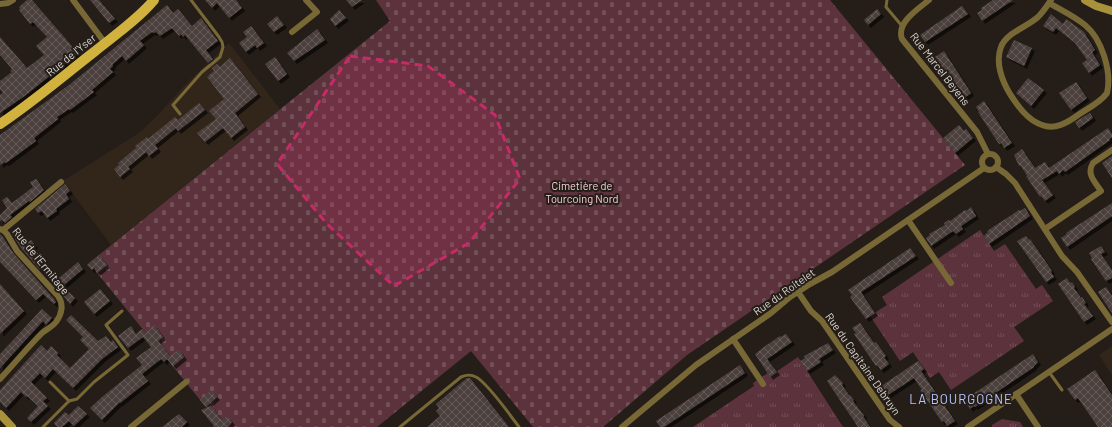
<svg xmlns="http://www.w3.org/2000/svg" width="1112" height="427" viewBox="0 0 1112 427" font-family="Barlow,sans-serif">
<defs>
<pattern id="cemetery-stones" width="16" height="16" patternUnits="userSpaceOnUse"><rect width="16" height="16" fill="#5c333d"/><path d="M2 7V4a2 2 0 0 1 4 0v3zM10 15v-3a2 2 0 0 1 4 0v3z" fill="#735058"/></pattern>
<pattern id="park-tufts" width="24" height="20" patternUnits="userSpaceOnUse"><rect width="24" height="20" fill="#5c333d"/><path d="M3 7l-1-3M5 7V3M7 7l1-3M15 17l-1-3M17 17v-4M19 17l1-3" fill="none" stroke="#735058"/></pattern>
<pattern id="building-cross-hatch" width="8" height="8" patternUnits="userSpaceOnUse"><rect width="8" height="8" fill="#4c413e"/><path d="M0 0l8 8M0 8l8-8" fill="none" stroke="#655c59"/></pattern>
<filter id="shadow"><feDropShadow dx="3" dy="3" stdDeviation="0" flood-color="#0009"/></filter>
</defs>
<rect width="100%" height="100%" fill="#251e18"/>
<g fill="#32261b">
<path d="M229,43L280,109L111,245L63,181L139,133L157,116L185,85Z"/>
<path d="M1112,346V375L1099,355Z"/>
</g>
<path fill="url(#cemetery-stones)" d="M376,0H830L965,165L687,355L603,427H533L471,351L377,427H222L89,263L390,21Z"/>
<g fill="url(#park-tufts)">
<path d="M980,230L994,251L1005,244L1036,289L1042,285L1053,301L1014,327L1024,341L951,390L939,372L930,378L913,352L900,361L870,316L887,305L882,297Z"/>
<path d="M798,357L843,427H693L754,386L753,383L768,373L770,376Z"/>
<path d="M1002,419L1020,422L1023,427H992V425Z"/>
</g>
<g fill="url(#building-cross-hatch)" filter="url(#shadow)">
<path d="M27,0H32L78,53L26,95L0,113V95L3,93L0,89V81L12,72L10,71L12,69L0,55V37L27,68L44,55L36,46L47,37L33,22L30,24L19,10L20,9L19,7Z"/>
<path d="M90,0H99L115,19L109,23Z"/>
<path d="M205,0H236L242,8L229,18L217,3L212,8Z"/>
<path d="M346,0H362L352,7Z"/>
<path d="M993,0H1013L982,21L977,13L982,10L981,8Z"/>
<path d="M167,5L173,13L178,9L192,26L201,18L218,41L206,50L213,59L208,63L185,35L183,37L181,34L179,36L172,28L160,36L156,32L154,33L152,32L140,41L144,45L141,48L126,61L122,56L112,65L113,66L110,69L113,72L92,90L94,92L70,110L69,109L57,117L58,119L34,138L36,141L6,163L5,162L0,165V135L69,85Z"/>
<path d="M962,6L968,14L925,42L920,35Z"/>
<path d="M877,9L881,14L868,25L864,20Z"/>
<path d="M339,10L346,18L335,26L330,19Z"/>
<path d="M1051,14L1063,24L1066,19L1084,32L1095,50L1092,52L1100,65L1089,73L1082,63L1087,60L1075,43L1056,28L1053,32L1043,26Z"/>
<path d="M277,16L284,25L274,32L267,24Z"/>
<path d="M251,26L264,43L257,48L255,45L246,52L239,43L247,37L243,32Z"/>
<path d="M317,29L325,40L294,61L287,53Z"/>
<path d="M1014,40L1032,48L1024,66L1006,57Z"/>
<path d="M944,51L971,93L963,99L960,94L959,95L937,63L939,62L935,57Z"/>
<path d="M275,57L287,74L278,81L265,64Z"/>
<path d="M230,58L258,94L235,113L245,127L231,138L223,128L205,142L197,133L216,119L209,111L224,99L207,77L214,71L212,68L217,64L220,67Z"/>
<path d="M1028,78L1044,90L1031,106L1016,93Z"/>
<path d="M1076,82L1087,98L1071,110L1059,93Z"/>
<path d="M984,101L1012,143L1004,148L1001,143L999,144L978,112L979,111L976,107Z"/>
<path d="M199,103L205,110L178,131L176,128L155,145L158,149L149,156L146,152L128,167L130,169L120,177L114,169L119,165L118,163L136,148L135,146L147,137L148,139L175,117L178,120Z"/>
<path d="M1090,113L1093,118L1079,128L1075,122Z"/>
<path d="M959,125L964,131L966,129L973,138L955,153L943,138Z"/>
<path d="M1108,128L1112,134V137L1109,139L1110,140L1065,172L1063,170L1059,174L1057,171L1042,180L1053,195L1045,201L1041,196L1040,197L1026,176L1027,175L1020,165L1019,166L1014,155L1022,149L1035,168L1045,162L1049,168Z"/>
<path d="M1112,156V178L1102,163Z"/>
<path d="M36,179L44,190L30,202L29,201L10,215L12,217L5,223L2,220L0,221V215L7,208L2,200L7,197L12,203L33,187L30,182Z"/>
<path d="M65,184L70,191L66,194L69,199L56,209L57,211L47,218L42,211L38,213L35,209Z"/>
<path d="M1112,203V216L1067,247L1061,238L1067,234L1066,233Z"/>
<path d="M971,207L976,216L961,226L963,229L956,234L953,231L931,246L926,238L930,235L929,234L945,225L944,223L949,220L950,221L965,210L966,211Z"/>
<path d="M1025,208L1030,216L989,244L984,236L988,232L987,231L1019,210L1020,211Z"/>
<path d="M19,232L28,242L31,240L35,245L33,247L47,264L40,270L21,248L14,237Z"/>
<path d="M0,234L3,237L14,254L54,299L56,302L54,304L43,294L36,300L0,262Z"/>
<path d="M1026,236L1029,240L1030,239L1052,271L1051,272L1054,277L1046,282L1017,241Z"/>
<path d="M1101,246L1105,252L1101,254L1112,270V278L1106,281L1091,259L1092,258L1089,253Z"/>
<path d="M910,248L916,256L861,292L875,313L866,319L850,297L852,295L848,290Z"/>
<path d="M99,255L107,265L97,273L94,268L92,270L87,265Z"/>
<path d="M78,262L83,269L63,286L75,298L70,304L53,283Z"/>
<path d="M1067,278L1070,283L1072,282L1075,287L1074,288L1081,298L1082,297L1086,303L1084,304L1093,316L1084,322L1058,284Z"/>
<path d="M0,284L24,311L0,334Z"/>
<path d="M1106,287L1112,296V313L1098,292Z"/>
<path d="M100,289L110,301L94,314L84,302Z"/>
<path d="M42,309L52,318L46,325L43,321L0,368V354Z"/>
<path d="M71,315L98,341L106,336L111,342L113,340L118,347L102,359L73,388L53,369L45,378L40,373L31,382L47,398L43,401L48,406L31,422L27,418L38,406L27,396L26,397L21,392L6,408L0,402V390L41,345L47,351L51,346L58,353L57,355L70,368L89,349L80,340L83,337L66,320Z"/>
<path d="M860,323L874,343L876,342L886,356L884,357L889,364L881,370L877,365L876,366L854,334L856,333L852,328Z"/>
<path d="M154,325L163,337L158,341L170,356L179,350L184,357L173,366L167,359L164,362L161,359L142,374L148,381L120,403H119L102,420L90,408L102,397L142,365L136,358L151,347L143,337L128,348L118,336L131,326L136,334L142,329L146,333Z"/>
<path d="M786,334L792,342L767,359L777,372L770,377L755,354L764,347L780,336L781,337Z"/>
<path d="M828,343L833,350L819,359L821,362L807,371L800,361L805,358L804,356Z"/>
<path d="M1033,354L1038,362L1034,366V367L975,407L974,406L970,409L964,400Z"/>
<path d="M918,361L924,369L921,371L955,421L947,426L944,421L942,422L920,390H922L914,378L888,395L887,394L882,397L877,389Z"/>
<path d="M740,365L745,373L664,427H660L656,421Z"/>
<path d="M1095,370L1112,395V427H1098L1078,398L1075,400L1067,389Z"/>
<path d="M835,375L842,382L843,384L842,385L849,395H850L854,400L853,401L862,413L864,415L863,416L870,427H858L827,381Z"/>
<path d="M467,378H470L509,427H427L440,416L436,411L439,408L436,404Z"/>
<path d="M211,390L217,397L206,407L200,400Z"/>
<path d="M78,406L87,414L74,426L69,421L62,427H57L54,423L65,412L69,415Z"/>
<path d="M211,406L222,420L227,416L232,422L228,427H213L214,426L201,410Z"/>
<path d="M179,414L187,422L182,427H162Z"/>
</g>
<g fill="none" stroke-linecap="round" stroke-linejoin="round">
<g stroke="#776836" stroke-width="3">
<path d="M887,0L886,7L902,26"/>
<path d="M180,114L173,105L202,72L220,57L223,47L222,42L219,37L191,0"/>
<path d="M1049,372L1062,390"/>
<path d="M50,382L69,401"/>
<path d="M43,427L69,401L77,399L94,382L128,355L106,325L122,311"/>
<path d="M400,427L461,377C466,375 470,374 476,377C486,382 511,416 519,427"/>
</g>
<g stroke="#776836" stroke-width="6">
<path d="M73,0L105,43"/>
<path d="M929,0C918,9 896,23 902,39L977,132L988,154"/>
<path d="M1049,3C1061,10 1074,16 1085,25C1102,39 1112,72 1107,93C1101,102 1087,109 1078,115C1067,123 1055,130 1042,125C1027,120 1018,106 1010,94C1002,81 995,62 1001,47C1006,33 1027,27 1038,17C1043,12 1047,6 1051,0"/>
<path d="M0,4L8,3L13,0"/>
<path d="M292,32L317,12L306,0"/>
<circle cx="990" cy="162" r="8"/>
<path d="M996,167L1006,174L1015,183L1062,256L1077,272L1112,322"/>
<path d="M908,220L951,283"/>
<path d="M0,229L3,230L7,234L17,251L58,296C64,304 62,314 56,322C52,327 47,329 42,333C27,348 14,364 0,379"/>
<path d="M1045,229L1101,191C1095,182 1086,174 1093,163L1112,150"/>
<path d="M3,230L61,182"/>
<path d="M798,292L811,311L822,321L890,420L899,427"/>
<path d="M733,339L763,384"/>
<path d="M1016,394L1038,427"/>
<path d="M131,427L186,382"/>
<path d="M622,427L696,365L771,313L790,297L810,284L832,272L984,168"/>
<path d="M968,427L1112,329"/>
</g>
<g stroke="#a9923c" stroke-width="8">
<path d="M1085,0L1096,6L1112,11"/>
<path d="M0,414L12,427"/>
</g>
<path stroke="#d1b23e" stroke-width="10" d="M0,124C33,102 63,76 94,52C115,35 137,20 154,0"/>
</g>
<path fill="#c52b67" fill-opacity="0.2" stroke="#c52b67" stroke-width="3" stroke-dasharray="8 5" stroke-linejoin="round" d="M350,56L428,66L495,115L520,179L469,243L394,286L327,224L277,164Z"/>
<g text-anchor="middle" stroke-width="4" stroke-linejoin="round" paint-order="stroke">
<g font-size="11" fill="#ddd8d3" stroke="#251e18">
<text transform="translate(71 55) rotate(-39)" y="4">Rue de l'Yser</text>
<text transform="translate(940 69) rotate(52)" y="4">Rue Marcel Beyens</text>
<text transform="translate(41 261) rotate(51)" y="4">Rue de l'Ermitage</text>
<text transform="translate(784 292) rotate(-35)" y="4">Rue du Roitelet</text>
<text transform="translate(863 364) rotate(55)" y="4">Rue du Capitaine Debruyn</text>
</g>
<g font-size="11" fill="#fccfd8" stroke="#251e18">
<text x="582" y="190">Cimetière de<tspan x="582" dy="13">Tourcoing Nord</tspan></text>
</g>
<g font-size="13" letter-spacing="1" fill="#b8c6fe" stroke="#251e18">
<text x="961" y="404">LA BOURGOGNE</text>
</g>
</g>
</svg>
